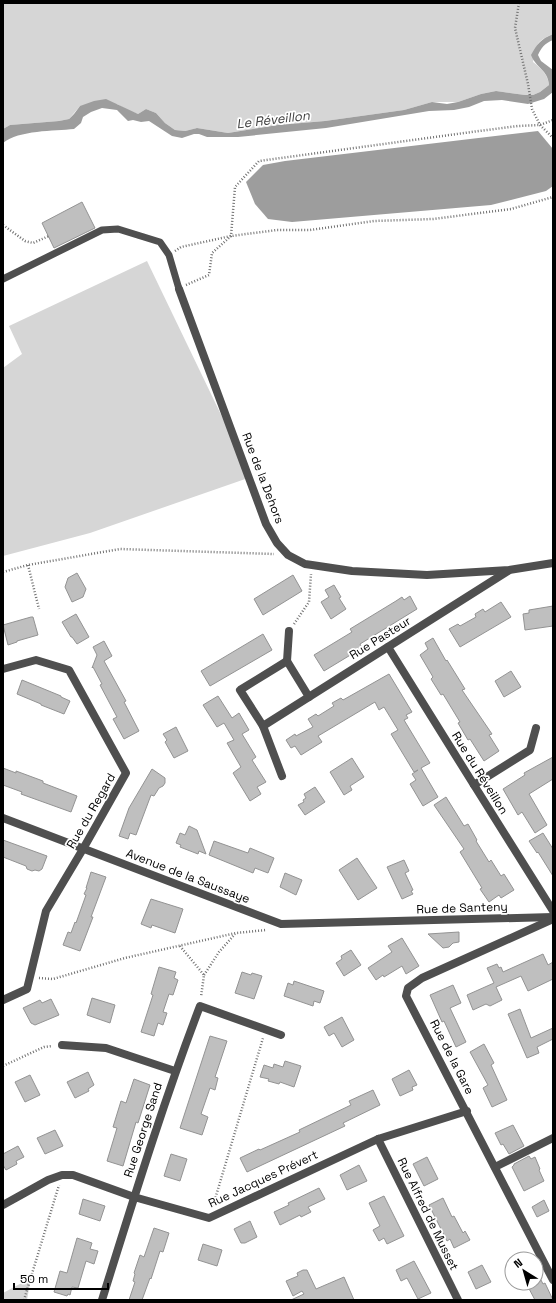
<svg xmlns="http://www.w3.org/2000/svg" width="556" height="1303" viewBox="0 0 556 1303" font-family="'Space Grotesk',sans-serif">
<rect width="100%" height="100%" fill="#fff"/>
<g fill="#d6d6d6">
<path d="M3,3H553V34C536,41 536,45 533,62C542,69 548,75 549,85L540,92L533,95H525L496,91L481,94L458,102H432L404,110L325,121L278,125L228,133L197,128L185,131L175,130L165,123L156,113L146,109L138,114L127,110L117,104L80,106L69,119L59,121L10,125L3,129Z"/>
<path d="M147,261L251,477L90,533L3,556V368L22,354L9,326Z"/>
<path d="M31,1278L27,1300H3V1293Z"/>
</g>
<g fill="#9d9d9d">
<path d="M553,34V40C545,43 541,48 538,55L541,61L553,70V92L544,99L528,104L502,100L484,101L469,107L454,110L429,111L326,128L238,137H207L199,134H194L182,138L172,136L149,121L141,122L133,120L128,121L117,110L102,108L91,112L83,117L81,123L74,129C54,131 19,130 3,143V129L10,125L59,121L69,119L74,114L80,106L94,101L106,99L138,114L146,109L156,113L165,123L175,130L185,131L197,128L228,133L278,125L325,121L404,110L432,102L447,104L458,102L481,94L496,91L525,95H533L540,92L549,85C548,70 536,68 531,55C537,44 541,39 553,34Z"/>
<path d="M538,131L553,149V186L546,191L491,205L292,222L268,219L255,204L246,182L263,165L285,161Z"/>
</g>
<g fill="#bfbfbf" stroke="#939393">
<path d="M82,202L95,228L54,248L42,223Z"/>
<path d="M77,573L86,589L83,597L72,602L65,587L68,578Z"/>
<path d="M293,575L302,591L263,615L254,599Z"/>
<path d="M334,585L341,597L339,598L346,609L331,619L321,602L329,597L325,590Z"/>
<path d="M410,596L417,609L360,644L362,648L324,671L314,655L352,632L350,629L396,601L402,597L404,600Z"/>
<path d="M501,602L511,617L460,647L449,629L458,624L460,626L476,617L475,614L483,609L485,612Z"/>
<path d="M553,606V626L525,630L523,614L529,613V610Z"/>
<path d="M76,614L89,637L77,644L72,637H71L62,622Z"/>
<path d="M31,617H33L38,635L17,641V642L8,645L3,625Z"/>
<path d="M263,634L272,650L210,686L201,671Z"/>
<path d="M433,638L446,661L447,660L465,689L462,690L492,734L489,735L499,751L484,761L470,739L468,740L458,723L460,722L443,694L441,695L431,679L433,677L420,655L428,649L425,643Z"/>
<path d="M104,641L112,656L104,661L126,701L124,702L139,731L124,739L113,719L117,717L100,685L102,684L93,667L92,668L97,655L93,647Z"/>
<path d="M511,671L521,687L504,697L495,681Z"/>
<path d="M389,674L412,712L406,715L408,718L404,720L430,763L421,768L438,797L423,806L410,784L416,780L412,774L418,770L414,772L391,734L398,730L384,707L379,710L375,702L318,736L322,742L301,755L295,746L291,748L286,740L295,734L296,736L313,727L308,719L316,714L318,716L334,706L332,703L341,698L343,700Z"/>
<path d="M22,680L61,696V697L70,701L64,714L41,705V704L17,694Z"/>
<path d="M218,696L232,718L239,713L249,730L242,734L256,757L252,760L266,782L257,787L261,794L250,801L233,773L241,767L227,743L234,740L224,723L217,727L203,705Z"/>
<path d="M176,727L188,751L174,758L165,742L167,740L163,734Z"/>
<path d="M553,757V779L529,794L547,825L535,833L522,812L518,815L503,789L525,775L524,773Z"/>
<path d="M352,758L364,777L350,786L352,790L344,795L330,772Z"/>
<path d="M3,768L16,773V771L43,781V783L77,796L71,812L21,794L22,792L3,785Z"/>
<path d="M152,769L165,778V783L163,786L159,788L154,796L151,795L136,835L130,833L128,839L119,836L129,808Z"/>
<path d="M315,787L325,802L305,815L298,805L304,802L303,800L306,798L304,794Z"/>
<path d="M446,797L464,826L468,824L477,840L476,841L489,862L491,860L501,876L504,874L514,890L501,898L499,895L489,902L480,889L482,888L460,852L464,849L434,805Z"/>
<path d="M189,826L197,830L206,854L199,851L198,854L180,847L181,845L176,843L180,833L185,835Z"/>
<path d="M543,833L553,849V876L538,852L537,853L529,841Z"/>
<path d="M3,840L47,856L42,869L39,871L35,870L32,871L27,869L26,866L3,857Z"/>
<path d="M214,841L248,853L250,848L274,858L268,873L255,868L253,873L209,855Z"/>
<path d="M357,858L377,888L358,900L339,870Z"/>
<path d="M404,860L409,871L405,873L413,890L411,891L413,894L402,899L387,867Z"/>
<path d="M91,872L106,877L91,917H93L80,951L63,945L68,932L71,933L75,922L76,923L86,895L84,894L87,888H86Z"/>
<path d="M285,873L302,880L296,895L280,887Z"/>
<path d="M151,899L183,909L175,933L152,925L151,928L141,924Z"/>
<path d="M459,932V942L453,943L449,947L443,948L428,934Z"/>
<path d="M402,938L419,966L406,974L402,966L384,977L383,975L376,980L368,968L392,952L388,946Z"/>
<path d="M351,950L361,965L344,976L336,963L342,959L341,956Z"/>
<path d="M543,954L548,965L553,962V979L528,991L521,976L496,987L502,1000L490,1006L486,1004L473,1010L467,995L494,983L487,968L497,964L499,968L501,967L503,972Z"/>
<path d="M159,967L176,972L174,978L178,980L173,995L169,994L163,1012L167,1013L163,1025L158,1023L154,1036L141,1032L153,995L151,994Z"/>
<path d="M242,972L251,975L252,973L262,976L254,999L235,993Z"/>
<path d="M294,981L324,991L320,1003L314,1001L313,1006L284,996L288,983L293,985Z"/>
<path d="M453,985L461,1003L450,1008L466,1042L456,1047L444,1021L442,1022L430,995Z"/>
<path d="M92,998L115,1005L110,1023L87,1015Z"/>
<path d="M51,999L59,1015L35,1025L31,1023L23,1008L40,1000L42,1003Z"/>
<path d="M520,1009L531,1038L553,1028V1039L537,1047L539,1053L527,1058L508,1014Z"/>
<path d="M342,1017L354,1040L342,1047L334,1033L329,1036L324,1027Z"/>
<path d="M210,1036L227,1041L215,1077L218,1078L215,1090L210,1088L201,1114L208,1117L202,1135L180,1128Z"/>
<path d="M484,1044L494,1063L491,1065L507,1100L492,1107L483,1088L488,1085L470,1052Z"/>
<path d="M285,1061L301,1066L294,1087L280,1082L279,1084L268,1081L269,1079L260,1077L264,1065L273,1068L274,1064L283,1067Z"/>
<path d="M409,1070L417,1085L412,1087L413,1090L400,1096L392,1079Z"/>
<path d="M88,1072L94,1085L88,1089L89,1091L75,1098L67,1082Z"/>
<path d="M30,1075L40,1095L25,1102L15,1082Z"/>
<path d="M134,1079L150,1085L138,1123L136,1122L123,1166L107,1161L117,1128L113,1127L121,1101L126,1103Z"/>
<path d="M373,1090L380,1105L343,1123L345,1126L247,1172L240,1158L259,1149L260,1150L300,1132L299,1130L351,1105L349,1101Z"/>
<path d="M513,1125L524,1146L509,1154L503,1144L501,1145L495,1133Z"/>
<path d="M55,1130L63,1146L45,1154L37,1138Z"/>
<path d="M18,1146L24,1157L16,1161L17,1164L6,1170L3,1165V1154Z"/>
<path d="M171,1154L187,1159L180,1181L164,1176Z"/>
<path d="M529,1156L531,1159L535,1157L540,1169L539,1170L544,1181L524,1191L512,1167L514,1165V1164Z"/>
<path d="M427,1157L438,1179L424,1186L413,1164Z"/>
<path d="M359,1165L367,1181L347,1190L340,1175Z"/>
<path d="M319,1188L325,1199L308,1207L311,1212L301,1217L300,1215L280,1225L274,1212L289,1205L288,1203Z"/>
<path d="M384,1196L404,1236L387,1244L384,1238L379,1241L373,1230L380,1226L369,1203Z"/>
<path d="M443,1198L452,1217L454,1216L463,1233L465,1231L470,1240L454,1248L450,1239L447,1241L429,1205Z"/>
<path d="M83,1199L105,1206L100,1221L79,1214Z"/>
<path d="M544,1200L549,1211L537,1217L532,1207Z"/>
<path d="M250,1221L257,1237L245,1243H241L234,1229Z"/>
<path d="M154,1228L169,1233L163,1252L160,1251L151,1279L150,1278L142,1300H129L135,1282L133,1281L135,1274L134,1273L140,1255L144,1257Z"/>
<path d="M77,1238L92,1243L90,1249L98,1251L94,1264L86,1261L78,1288L72,1287L70,1295L68,1294L67,1296L54,1292L60,1271L67,1273Z"/>
<path d="M203,1244L222,1250L217,1266L198,1260Z"/>
<path d="M414,1261L431,1293L418,1299L407,1278L401,1281L396,1270Z"/>
<path d="M482,1265L491,1282L476,1289L468,1272Z"/>
<path d="M303,1270H307L316,1289L344,1277L354,1300H291L304,1294L302,1291L293,1296L286,1281L298,1276L297,1273Z"/>
<path d="M536,1270L543,1284L545,1283L553,1300H535L526,1283H536Z"/>
</g>
<g fill="none" stroke-linecap="round" stroke-linejoin="round">
<g stroke="#717171" stroke-width="2.5" stroke-dasharray="1 2" stroke-linecap="butt">
<path d="M519,3L515,28L528,84L532,109L540,125L553,138"/>
<path d="M3,225L25,241L33,243L49,236"/>
<path d="M175,251L181,247L231,236L277,230H310L374,221L433,219L511,209L553,197"/>
<path d="M186,285L209,275L212,253L231,236L235,187L259,161L479,131L518,126L540,125L553,120"/>
<path d="M28,565L39,609"/>
<path d="M3,572L28,565L120,549L274,554"/>
<path d="M294,624L309,602L311,574"/>
<path d="M180,946L204,975L201,997"/>
<path d="M204,975L219,952L235,934"/>
<path d="M39,978L53,979L125,958L236,933L266,930"/>
<path d="M3,1066L44,1047L52,1046"/>
<path d="M213,1206L263,1038"/>
<path d="M24,1300L59,1185"/>
</g>
<path stroke="#4f4f4f" stroke-width="7" d="M3,279L102,230L118,229L160,242L169,255L179,289"/>
<g stroke="#4f4f4f" stroke-width="8">
<path d="M179,289L266,524L277,543L288,555L305,564L312,565L352,571L427,575L509,570L553,563"/>
<path d="M388,647L474,785L553,911"/>
<path d="M287,661L289,631"/>
<path d="M3,669L36,660L69,670L126,773L83,849L46,911L27,989L3,1000"/>
<path d="M263,726L508,571"/>
<path d="M282,776L263,726L240,690L287,661L309,697"/>
<path d="M474,785L530,750L536,728"/>
<path d="M3,818L281,924L553,917"/>
<path d="M553,919L422,978L408,988L406,996L553,1280"/>
<path d="M62,1045L106,1048L175,1071"/>
<path d="M378,1139L458,1300"/>
<path d="M495,1167L553,1138"/>
<path d="M3,1205L48,1180L62,1175H73L134,1197L209,1218L378,1139L467,1111"/>
<path d="M102,1300C133,1201 163,1103 200,1006L281,1035"/>
</g>
</g>
<g text-anchor="middle" stroke-width="3.5" stroke-linejoin="round" paint-order="stroke">
<g font-size="12" fill="#000" stroke="#fff">
<text transform="translate(263 478) rotate(69)" y="4">Rue de la Dehors</text>
<text transform="translate(380 638) rotate(-32)" y="4">Rue Pasteur</text>
<text transform="translate(480 773) rotate(58)" y="4">Rue du Réveillon</text>
<text transform="translate(91 811) rotate(-60)" y="4">Rue du Regard</text>
<text transform="translate(188 876) rotate(21)" y="4">Avenue de la Saussaye</text>
<text transform="translate(462 908) rotate(-2)" y="4">Rue de Santeny</text>
<text transform="translate(452 1057) rotate(63)" y="4">Rue de la Gare</text>
<text transform="translate(143 1130) rotate(-72)" y="4">Rue George Sand</text>
<text transform="translate(263 1179) rotate(-25)" y="4">Rue Jacques Prévert</text>
<text transform="translate(428 1214) rotate(64)" y="4">Rue Alfred de Musset</text>
</g>
<g font-size="13" font-style="italic" fill="#3e3e3e" stroke="#fff">
<text transform="translate(273 119) rotate(-7)" y="5">Le Réveillon</text>
</g>
</g>
<rect width="556" height="1303" fill="none" stroke="#000000" stroke-width="8"/>
<g transform="translate(524 1271) rotate(323)"><circle r="19" fill="#ffffff" stroke="#999999"/>
<path d="M0-3L7 15L0 10L-7 15Z" fill="#000000"/>
<text y="-6" font-size="11" font-weight="bold" text-anchor="middle" fill="#000000">N</text>
</g>
<path d="M14 1283v6h94v-6" fill="none" stroke="#000000" stroke-width="2"/>
<text x="20" y="1283" font-size="12" fill="#000000" stroke="#ffffff" stroke-width="3" paint-order="stroke">50 m</text>
</svg>
